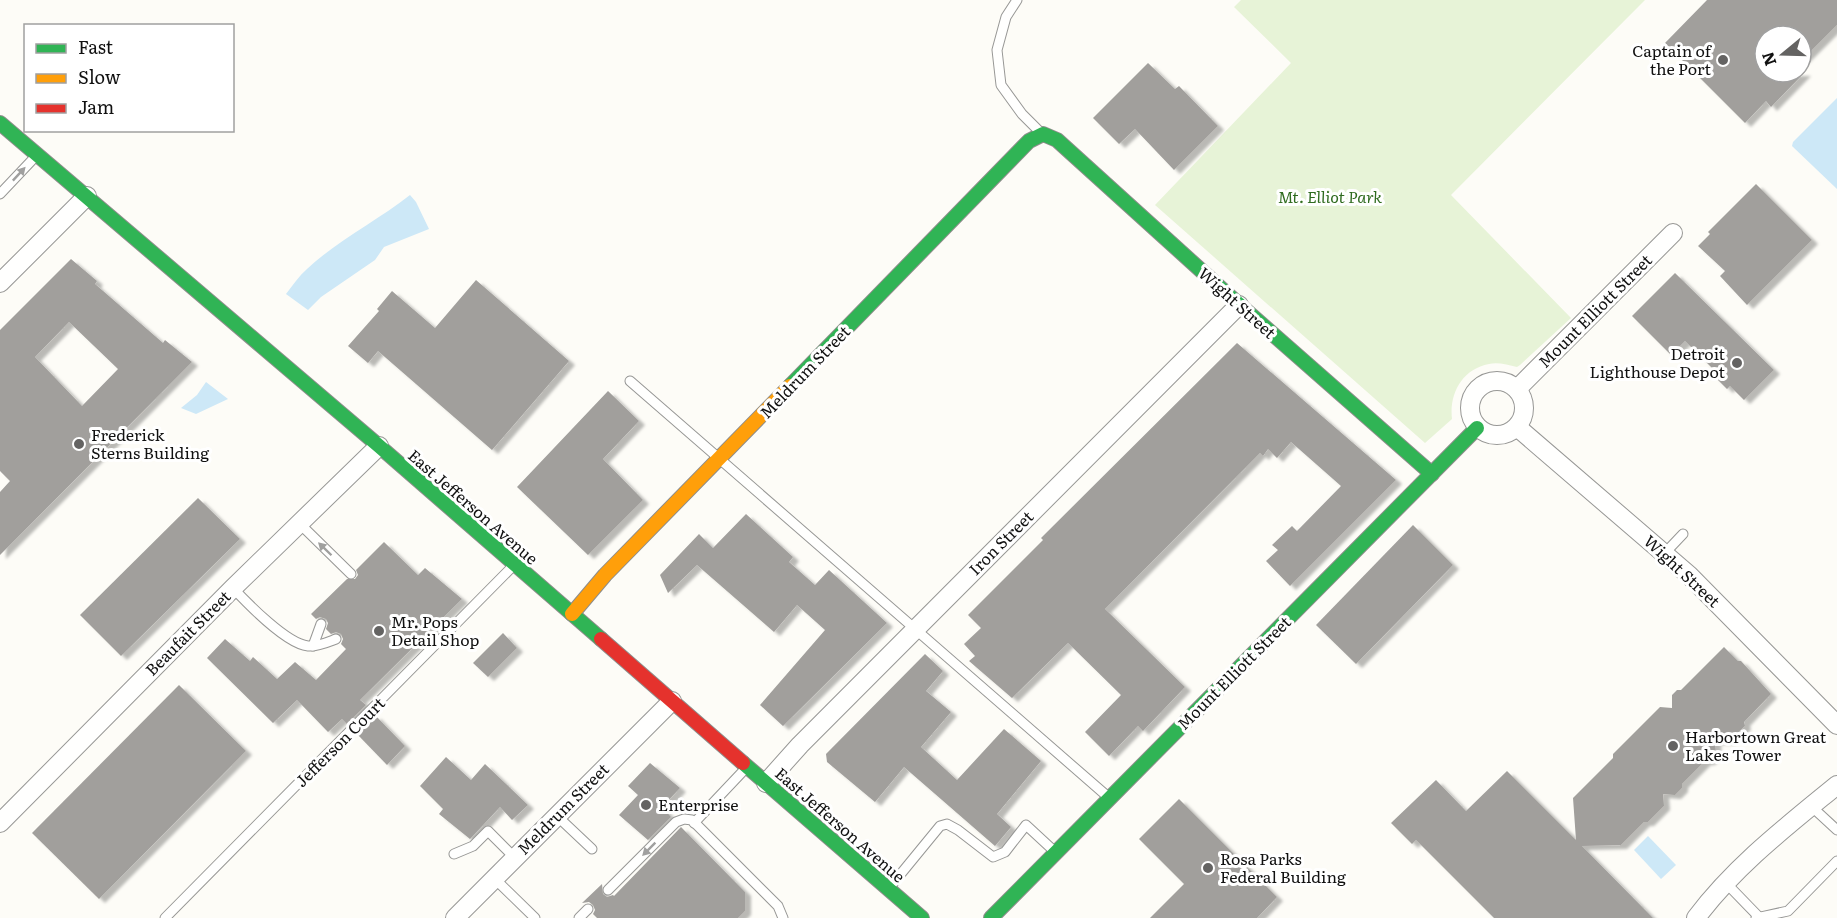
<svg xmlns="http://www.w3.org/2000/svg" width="1837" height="918" viewBox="0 0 1837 918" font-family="Literata,serif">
<defs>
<filter id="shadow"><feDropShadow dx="6" dy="4" stdDeviation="1.5" flood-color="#0004"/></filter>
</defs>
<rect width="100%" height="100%" fill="#fdfcf7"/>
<path fill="#e7f3d7" d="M1241,0H1645L1451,195L1571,318L1520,365L1517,367C1508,365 1498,362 1489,364C1462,369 1449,394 1452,419L1425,443L1155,205L1291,63L1234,7Z"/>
<g fill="#cde8f7">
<path d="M1837,98V189L1792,146L1793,142Z"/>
<path d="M410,195L416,202L429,229L384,247L375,260L321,297L308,310L286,294C293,285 299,276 307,269C338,240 377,221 410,195Z"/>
<path d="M206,382L228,399L196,414L181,408L197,395Z"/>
<path d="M1648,836L1676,865L1661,879L1634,850Z"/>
</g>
<g fill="#a19f9c" fill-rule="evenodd" filter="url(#shadow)">
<path d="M1707,0H1837V25L1801,61V36H1765V72H1805L1771,107L1766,101L1745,123L1665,43Z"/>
<path d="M1148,63L1175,89L1179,86L1218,126L1174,170L1135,129L1119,144L1093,118Z"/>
<path d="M1756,184L1812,240L1747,305L1720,276L1725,271L1698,246L1710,234L1708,232Z"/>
<path d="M71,259L97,281L95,284L163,343L165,340L192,362L0,555V492L10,481L0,471V330ZM69,322L118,369L82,406L35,357Z"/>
<path d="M1675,273L1774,370L1744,400L1730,386L1727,389L1713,375L1716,372L1685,341L1671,355L1632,316Z"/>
<path d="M476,280L569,361L492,450L378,351L368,363L348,346L379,311L377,309L392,291L435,328Z"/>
<path d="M1237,343L1396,480L1290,586L1266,561L1278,550L1272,545L1292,526L1297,531L1341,486L1291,442L1277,458L1268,449L1263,456L1260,453L1105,609L1185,687L1143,731L1138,726L1109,756L1085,732L1121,695L1068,643L1012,698L969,661L975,656L964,644L981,628L968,615L1043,540L1041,538Z"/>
<path d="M608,391L639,421L603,459L643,500L588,555L517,487Z"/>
<path d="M198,498L240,539L121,656L80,615Z"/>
<path d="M746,514L793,557L789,562L815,585L829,570L887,623L783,726L760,705L825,630L797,605L774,632L697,565L668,593L660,575L699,534L713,548Z"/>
<path d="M1413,525L1453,565L1356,664L1316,625Z"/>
<path d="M384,542L418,575L425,568L462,599L360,700L366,705L347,724L342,719L328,732L297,700L273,723L207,658L225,639L250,661L253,657L277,679L295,662L316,680L346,649L341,644L343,639L341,634L336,632L331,634L326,629L328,623L326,619L320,617L316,619L311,614L347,579H355L358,575L356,570Z"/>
<path d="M503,633L517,648L488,677L473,663Z"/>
<path d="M1724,647L1738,661H1741L1771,694L1744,722L1745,726L1729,741H1715L1716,754L1709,761H1705L1682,784V788L1675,795L1663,794L1664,806L1648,822H1644L1621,845L1582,846L1653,918H1494L1416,840L1412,844L1391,823L1436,780L1466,811L1507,771L1576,840L1573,798L1613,758V754L1660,707L1672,708V695L1677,690H1681Z"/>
<path d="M925,654L943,671L926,691L951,712L921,747L957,780L1004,729L1041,761L997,814L1011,827L995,846L904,767L875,802L827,762L826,754Z"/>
<path d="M179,685L246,751L99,899L32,833Z"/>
<path d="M375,715L405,746L387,765L357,734Z"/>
<path d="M446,757L471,780L485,764L528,805L512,820L500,807L470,839L439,814L443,809L420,786Z"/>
<path d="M650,763L680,788L662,807L671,817L648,840L619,815L638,795L628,786Z"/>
<path d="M1179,799L1277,897L1257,918H1150L1184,884L1139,839Z"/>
<path d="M681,827L745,892V911L738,918H597L593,914L595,910L593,905L589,902L582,903L602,884L603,894L607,897L613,895L614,896Z"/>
</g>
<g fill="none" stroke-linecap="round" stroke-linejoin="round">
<defs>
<g id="lane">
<path d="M1017,0L1006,17L997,50L1001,85L1022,114L1041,133"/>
<path d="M0,194L35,157"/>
<path d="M630,381L1107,796"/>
<path d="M299,523L351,574"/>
<path d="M1664,554L1683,534"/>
<path d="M233,588C248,604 287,644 308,646C317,647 328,642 336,639"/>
<path d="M313,646L321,624"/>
<path d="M1811,806L1837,830"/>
<path d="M557,816L592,849"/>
<path d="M694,823L746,768"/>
<path d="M454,854L473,846L488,831L515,858"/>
<path d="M494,878L535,918"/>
<path d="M1725,882L1758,916"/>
<path d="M890,887L940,826L947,824L958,830L993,857L1005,852L1026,825L1053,850"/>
<path d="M608,890L676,822L684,819L692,820L778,906L783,918"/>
<path d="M165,918L513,566"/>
<path d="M579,918L588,909"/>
<path d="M1756,918L1788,911L1837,861"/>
</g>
<g id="street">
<path d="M0,283L87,196"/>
<circle cx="1497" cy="408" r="27"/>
<path d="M1517,389L1673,233"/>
<path d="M1517,427L1689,575L1837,725"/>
<path d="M766,783L800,745L1239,305"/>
<path d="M0,823L233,588L379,446"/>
<path d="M455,918L672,701"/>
<path d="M1696,918C1735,866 1787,826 1837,785"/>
</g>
<g id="fast">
<path d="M0,123L379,446L601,639"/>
<path d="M790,386L1029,141L1043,134L1057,140L1226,293L1432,474"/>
<path d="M743,763L922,918"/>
<path d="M991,918L1477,428"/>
</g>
<path id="slow" d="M572,614L605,575L790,386"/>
<path id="jam" d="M601,639L743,763"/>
</defs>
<use href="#lane" stroke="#979795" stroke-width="11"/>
<use href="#street" stroke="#979795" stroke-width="20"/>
<use href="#fast" stroke="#8e8d8b" stroke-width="16"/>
<use href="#slow" stroke="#8e8d8b" stroke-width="16"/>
<use href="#jam" stroke="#8e8d8b" stroke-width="16"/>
<use href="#lane" stroke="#fffffe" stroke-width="9"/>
<use href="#street" stroke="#fffffe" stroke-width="18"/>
<use href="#fast" stroke="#30b455" stroke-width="14"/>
<use href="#slow" stroke="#ff9f0a" stroke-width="14"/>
<use href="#jam" stroke="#e5322d" stroke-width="14"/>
</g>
<defs><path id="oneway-solid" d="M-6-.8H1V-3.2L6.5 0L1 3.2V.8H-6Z" transform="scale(1.5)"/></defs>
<g fill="#a0a09f">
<use href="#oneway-solid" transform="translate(19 174) rotate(-47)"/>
<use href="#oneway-solid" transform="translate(325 549) rotate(-136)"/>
<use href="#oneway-solid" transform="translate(649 849) rotate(135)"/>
</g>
<g fill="#646362" stroke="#fff" stroke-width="2">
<circle cx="1723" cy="60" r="6"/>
<circle cx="1737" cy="363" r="6"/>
<circle cx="79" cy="444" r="6"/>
<circle cx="379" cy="631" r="6"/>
<circle cx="1673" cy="746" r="6"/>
<circle cx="646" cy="805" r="6"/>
<circle cx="1208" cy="868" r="6"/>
</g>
<g text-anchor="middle" stroke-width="6" stroke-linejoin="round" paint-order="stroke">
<g font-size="16" fill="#111" stroke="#fff" text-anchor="start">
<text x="1711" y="57" text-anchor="end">Captain of<tspan x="1711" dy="18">the Port</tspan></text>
<text x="1725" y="360" text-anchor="end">Detroit<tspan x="1725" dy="18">Lighthouse Depot</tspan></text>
<text x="91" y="441">Frederick<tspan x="91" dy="18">Sterns Building</tspan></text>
<text x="391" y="628">Mr. Pops<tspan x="391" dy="18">Detail Shop</tspan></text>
<text x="1685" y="743">Harbortown Great<tspan x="1685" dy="18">Lakes Tower</tspan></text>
<text x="658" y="811">Enterprise</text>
<text x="1220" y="865">Rosa Parks<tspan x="1220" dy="18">Federal Building</tspan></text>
</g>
<g font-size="16" font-style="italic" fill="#2f6b1f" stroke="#fff">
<text x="1330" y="203">Mt. Elliot Park</text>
</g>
<g font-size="16" fill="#111" stroke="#fff">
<text transform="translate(1237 303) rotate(42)" y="6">Wight Street</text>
<text transform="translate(1595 311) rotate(-45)" y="6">Mount Elliott Street</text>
<text transform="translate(805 372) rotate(-46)" y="6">Meldrum Street</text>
<text transform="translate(473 507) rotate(41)" y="6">East Jefferson Avenue</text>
<text transform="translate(1001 543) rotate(-45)" y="6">Iron Street</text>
<text transform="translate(1682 571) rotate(43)" y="6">Wight Street</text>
<text transform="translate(188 633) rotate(-45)" y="6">Beaufait Street</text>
<text transform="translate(1234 673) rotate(-45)" y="6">Mount Elliott Street</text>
<text transform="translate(340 742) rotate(-45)" y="6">Jefferson Court</text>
<text transform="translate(563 809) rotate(-45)" y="6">Meldrum Street</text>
<text transform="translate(840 825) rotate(41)" y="6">East Jefferson Avenue</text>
</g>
</g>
<rect x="24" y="24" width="210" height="108" fill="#ffffff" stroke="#a0a0a0" stroke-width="1.5"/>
<rect x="36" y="44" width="30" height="9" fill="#30b455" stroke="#a0a0a0" stroke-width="1.5"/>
<text x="78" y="54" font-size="18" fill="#111111">Fast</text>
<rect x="36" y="74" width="30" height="9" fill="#ff9f0a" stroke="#a0a0a0" stroke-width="1.5"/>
<text x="78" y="84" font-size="18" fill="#111111">Slow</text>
<rect x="36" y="104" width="30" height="9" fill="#e5322d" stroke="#a0a0a0" stroke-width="1.5"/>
<text x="78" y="114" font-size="18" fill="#111111">Jam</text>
<g transform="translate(1783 54) rotate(251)"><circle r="28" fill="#ffffff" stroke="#a0a0a0" stroke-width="1.5"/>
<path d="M0-4.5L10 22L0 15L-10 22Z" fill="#646362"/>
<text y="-9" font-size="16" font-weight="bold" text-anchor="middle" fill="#111111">N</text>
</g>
</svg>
